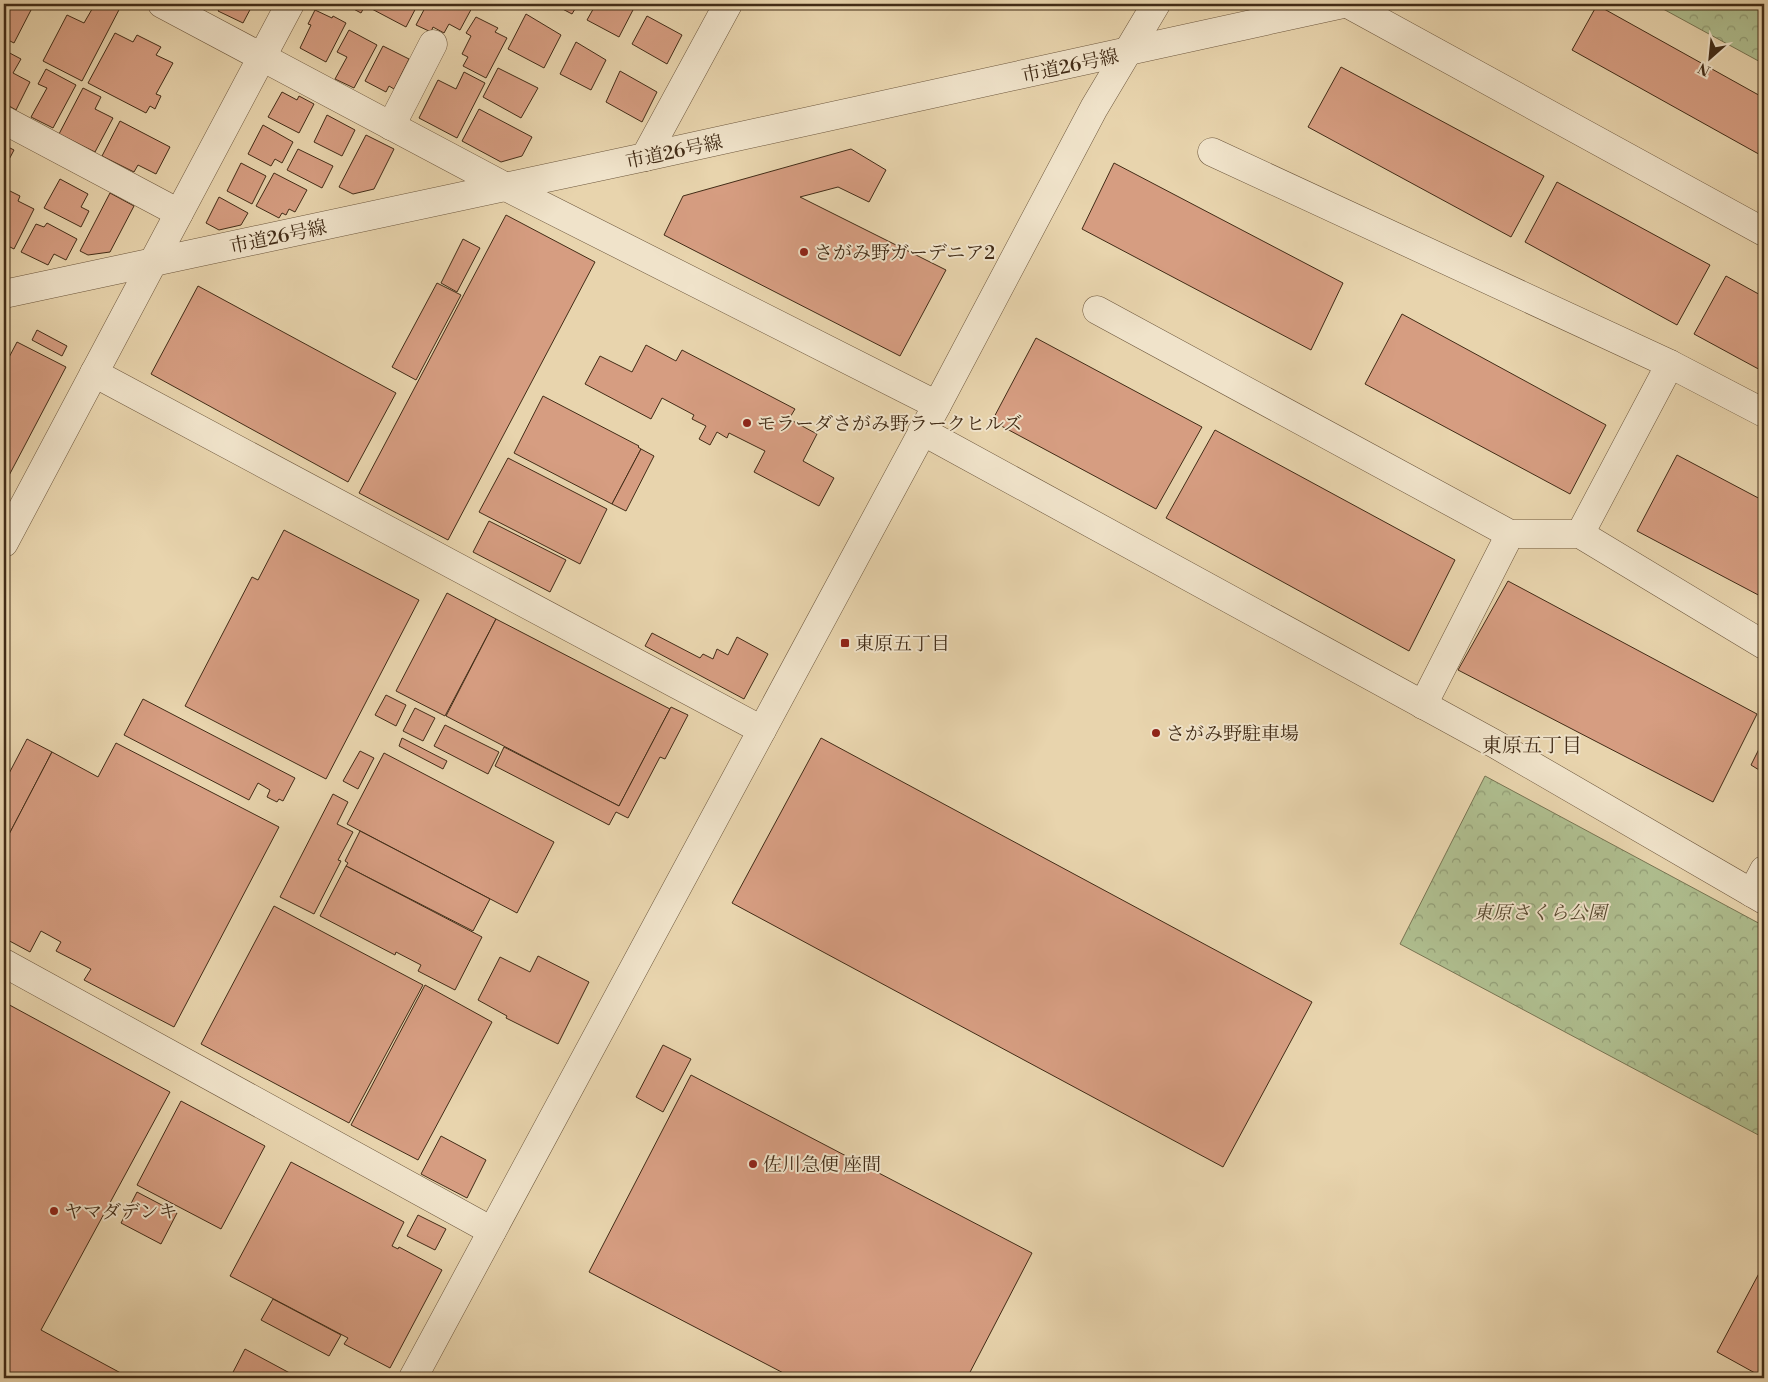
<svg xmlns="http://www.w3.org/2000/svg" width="1768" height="1382" viewBox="0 0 1768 1382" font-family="'Libre Bodoni','Noto Serif JP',serif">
<defs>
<pattern id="park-crowns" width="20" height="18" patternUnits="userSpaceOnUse" patternTransform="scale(1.25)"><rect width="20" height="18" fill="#afbe8f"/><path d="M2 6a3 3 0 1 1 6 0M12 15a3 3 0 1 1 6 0" fill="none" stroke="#909b74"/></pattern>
</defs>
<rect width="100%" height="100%" fill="#e8d4ad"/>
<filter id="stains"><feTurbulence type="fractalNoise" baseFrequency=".004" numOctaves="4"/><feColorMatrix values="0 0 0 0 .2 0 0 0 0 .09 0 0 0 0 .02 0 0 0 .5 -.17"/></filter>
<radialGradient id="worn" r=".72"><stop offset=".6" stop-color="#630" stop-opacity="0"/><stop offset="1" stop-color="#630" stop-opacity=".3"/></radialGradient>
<g fill="url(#park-crowns)" stroke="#787553">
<path d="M1654,4H1764V64Z"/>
<path d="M1485,776L1764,926V1138L1400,944Z"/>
</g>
<g fill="#d69d81" stroke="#422c17">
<path d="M4,4H25L24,6L31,10L14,43L4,38Z"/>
<path d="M95,4H122L82,81L43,61L67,15L84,23Z"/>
<path d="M222,4H253L243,23L218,11Z"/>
<path d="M349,4H366L361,13L348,6Z"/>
<path d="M373,4H418L406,27L370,8Z"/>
<path d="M427,4H474L460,30L449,24L444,33L433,27L431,32L416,25Z"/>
<path d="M553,4H578L572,14Z"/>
<path d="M596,4H626L634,8L619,37L587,20Z"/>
<path d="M1597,5L1764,98V157L1572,50Z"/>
<path d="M315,10L332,18L333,16L346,23L326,62L300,48L311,25L308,24Z"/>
<path d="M526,14L561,35L544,68L508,49Z"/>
<path d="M647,16L682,35L667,64L632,44Z"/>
<path d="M476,17L498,28L495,32L507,38L486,78L463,66L468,57L462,54L471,36L466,33Z"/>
<path d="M349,30L377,45L354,88L335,79L347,57L337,52Z"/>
<path d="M115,33L133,42L137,35L161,47L156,55L173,63L156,94L161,96L155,109L150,106L146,113L88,83Z"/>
<path d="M576,42L606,60L591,90L560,74Z"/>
<path d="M383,46L409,59L394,89L389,86L386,92L365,81Z"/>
<path d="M4,50L21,59L13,73L30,82L16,110L4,103Z"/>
<path d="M1341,67L1544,176L1511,237L1308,127Z"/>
<path d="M498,68L538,88L521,118L483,97Z"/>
<path d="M46,69L76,85L53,128L31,117L47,88L38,84Z"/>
<path d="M620,71L657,92L642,122L606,102Z"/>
<path d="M464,72L485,83L457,138L419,118L438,80L456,89Z"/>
<path d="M83,88L101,97L95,109L113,118L95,152L59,134Z"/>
<path d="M282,92L297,100L299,96L314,104L299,133L268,117Z"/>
<path d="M479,109L532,137L522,156L501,162L462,141Z"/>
<path d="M327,115L355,130L342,156L314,142Z"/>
<path d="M120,121L170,147L156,174L138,165L134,172L102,156Z"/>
<path d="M263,125L293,142L282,163L275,159L271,166L248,154Z"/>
<path d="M366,135L394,149L374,189L353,194L339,187Z"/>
<path d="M4,145L14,150L4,169Z"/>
<path d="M298,149L333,166L322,188L287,170Z"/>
<path d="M851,149L886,170L869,202L838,187L800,197L946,270L900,356L664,235L683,196Z"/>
<path d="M241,163L266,176L252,204L227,191Z"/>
<path d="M1114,163L1343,283L1311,350L1082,229Z"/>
<path d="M274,173L307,190L295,212L289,209L286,215L282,213L279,218L256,206Z"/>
<path d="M60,179L88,194L81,207L89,211L81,227L44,208Z"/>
<path d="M1557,182L1710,265L1677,325L1525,242Z"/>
<path d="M4,188L20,196L18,201L34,209L14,249L8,246L4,254Z"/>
<path d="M110,193L134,206L110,252L88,255L80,251Z"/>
<path d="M219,197L248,213L241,225L219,230L206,223Z"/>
<path d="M506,215L595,262L448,540L359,493Z"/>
<path d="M47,223L77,239L66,260L54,254L48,265L21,252L36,224L44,227Z"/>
<path d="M463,239L480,248L457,292L441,283Z"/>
<path d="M1726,276L1764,297V372L1694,334Z"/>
<path d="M437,283L461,295L416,380L392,367Z"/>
<path d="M198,286L396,393L348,482L151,374Z"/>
<path d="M1402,314L1606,425L1570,494L1365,384Z"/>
<path d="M37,330L67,346L62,356L32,340Z"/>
<path d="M1036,338L1202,427L1156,509L992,421Z"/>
<path d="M17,342L66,367L4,485V367Z"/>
<path d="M646,345L676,361L682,350L795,409L789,419L817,434L803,461L834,478L819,506L754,472L765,451L729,433L727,438L717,432L710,445L699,439L706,426L692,419L694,415L662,398L651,419L585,384L600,356L632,372Z"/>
<path d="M543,396L639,446L638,447L641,449L612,504L514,453Z"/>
<path d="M1215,430L1455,560L1409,651L1166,518Z"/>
<path d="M641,449L654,456L626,511L612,504Z"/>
<path d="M1677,455L1764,501V598L1637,531Z"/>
<path d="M508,458L607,509L580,564L479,512Z"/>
<path d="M489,521L566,560L550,592L473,552Z"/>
<path d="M284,530L419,600L326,779L185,706L252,577L258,580Z"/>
<path d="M1508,581L1757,714L1713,802L1458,670Z"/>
<path d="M447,593L496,619L445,716L396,691Z"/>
<path d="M496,619L670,709L619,806L446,716Z"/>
<path d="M652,633L700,658L703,654L713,659L717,649L728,655L737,637L768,654L744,699L645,646Z"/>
<path d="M386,695L406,705L396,726L375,715Z"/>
<path d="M143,699L295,778L283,801L279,799L277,802L267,797L270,790L258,783L249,800L124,735Z"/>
<path d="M671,707L688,715L665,759L660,757L628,818L616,812L609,825L495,766L504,747L619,806Z"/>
<path d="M415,708L435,718L423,741L403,731Z"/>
<path d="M445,725L499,752L488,774L434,746Z"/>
<path d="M402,738L447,761L443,769L399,746Z"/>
<path d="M821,738L1312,1002L1223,1167L732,903Z"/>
<path d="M27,739L52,752L4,844V783Z"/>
<path d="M1764,739V773L1751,765Z"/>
<path d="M116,743L279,827L174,1027L84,980L91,969L56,951L61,942L41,931L30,952L4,938V844L52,752L98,777Z"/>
<path d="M360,751L374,758L358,789L343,781Z"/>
<path d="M384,753L554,842L517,913L347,824Z"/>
<path d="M333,794L348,802L337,824L353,832L338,860L341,861L314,914L280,897Z"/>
<path d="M360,831L490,899L473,931L346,866L348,863L345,861Z"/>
<path d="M346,866L482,937L455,990L418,971L421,965L396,952L395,955L320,916Z"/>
<path d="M274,906L423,985L349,1123L201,1044Z"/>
<path d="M538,956L589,982L558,1044L506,1018L507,1016L478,1000L500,957L530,972Z"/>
<path d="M425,985L492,1022L418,1160L351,1125Z"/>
<path d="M4,1002L170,1092L41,1330L130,1378H4Z"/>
<path d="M663,1045L691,1059L663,1112L636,1097Z"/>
<path d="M691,1075L1032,1253L967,1378H793L589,1272Z"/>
<path d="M181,1101L265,1146L221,1229L137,1185Z"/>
<path d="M441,1136L486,1160L467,1198L421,1174Z"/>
<path d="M291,1162L404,1222L392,1246L398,1249L399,1247L442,1270L390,1368L344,1344L348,1338L230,1276Z"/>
<path d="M137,1192L177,1213L161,1244L121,1223Z"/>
<path d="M418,1215L446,1229L435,1250L407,1236Z"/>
<path d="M1764,1264V1378L1717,1352Z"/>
<path d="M273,1299L341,1335L329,1356L261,1320Z"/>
<path d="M245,1349L299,1378H230Z"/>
</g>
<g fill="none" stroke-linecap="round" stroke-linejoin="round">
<defs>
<g id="minor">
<path d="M162,4L506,187L937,405"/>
<path d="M1348,4L1764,232"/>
<path d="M4,120L179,213"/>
<path d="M391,126L433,44"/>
<path d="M1212,152L1670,364L1764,413"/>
<path d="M645,157L728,4"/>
<path d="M4,294L645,157L1343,4"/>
<path d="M1097,310L1510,534H1580L1764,645"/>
<path d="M94,373L762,730"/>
<path d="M922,431L1495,744L1764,900"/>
<path d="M1580,534L1670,364"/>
<path d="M4,543L290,4"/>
<path d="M1423,705L1510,534"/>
<path d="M1752,893L1764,870"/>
<path d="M4,963L492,1231"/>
<path d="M413,1378L937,405L1094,108L1156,4"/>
</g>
</defs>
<use href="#minor" stroke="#6c563c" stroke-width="29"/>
<use href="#minor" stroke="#f0e3ca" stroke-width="28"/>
</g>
<g fill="#8f2418" stroke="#f0e3ca" stroke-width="2">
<circle cx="804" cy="252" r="5"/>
<circle cx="747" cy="423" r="5"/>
<rect x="840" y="638" width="10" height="10" rx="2.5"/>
<circle cx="1156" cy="733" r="5"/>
<circle cx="753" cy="1164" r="5"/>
<circle cx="54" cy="1211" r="5"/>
</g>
<g text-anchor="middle" stroke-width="4" stroke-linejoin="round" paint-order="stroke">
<g font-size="19" fill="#422c17" stroke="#f0e3ca">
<text transform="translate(1070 65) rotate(-12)" y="7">市道26号線</text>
<text transform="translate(674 151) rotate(-12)" y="7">市道26号線</text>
<text transform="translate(278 236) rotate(-12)" y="7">市道26号線</text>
</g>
<g font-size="19" fill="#422c17" stroke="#f0e3ca" text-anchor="start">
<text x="814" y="259">さがみ野ガーデニア2</text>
<text x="757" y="430">モラーダさがみ野ラークヒルズ</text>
<text x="855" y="650">東原五丁目</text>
<text x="1166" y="740">さがみ野駐車場</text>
<text x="763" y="1171">佐川急便 座間</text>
<text x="64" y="1218">ヤマダデンキ</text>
</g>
<g font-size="19" font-style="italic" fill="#58492f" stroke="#f0e3ca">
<text x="1540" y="919">東原さくら公園</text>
</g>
<g font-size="20" fill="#422c17" stroke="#f0e3ca">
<text x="1532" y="752">東原五丁目</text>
</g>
</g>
<rect width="1768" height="1382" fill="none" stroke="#e8d4ad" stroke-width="20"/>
<rect x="5" y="5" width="1758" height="1372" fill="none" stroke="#422c17" stroke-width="2.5"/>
<rect x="10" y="10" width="1748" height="1362" fill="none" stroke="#422c17"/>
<g transform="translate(1710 58) rotate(207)" stroke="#f0e3ca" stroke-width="4" paint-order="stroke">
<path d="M0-4L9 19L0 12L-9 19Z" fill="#422c17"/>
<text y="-8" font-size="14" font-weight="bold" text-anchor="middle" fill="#422c17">N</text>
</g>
<rect width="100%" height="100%" filter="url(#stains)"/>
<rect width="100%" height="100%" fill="url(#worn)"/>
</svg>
